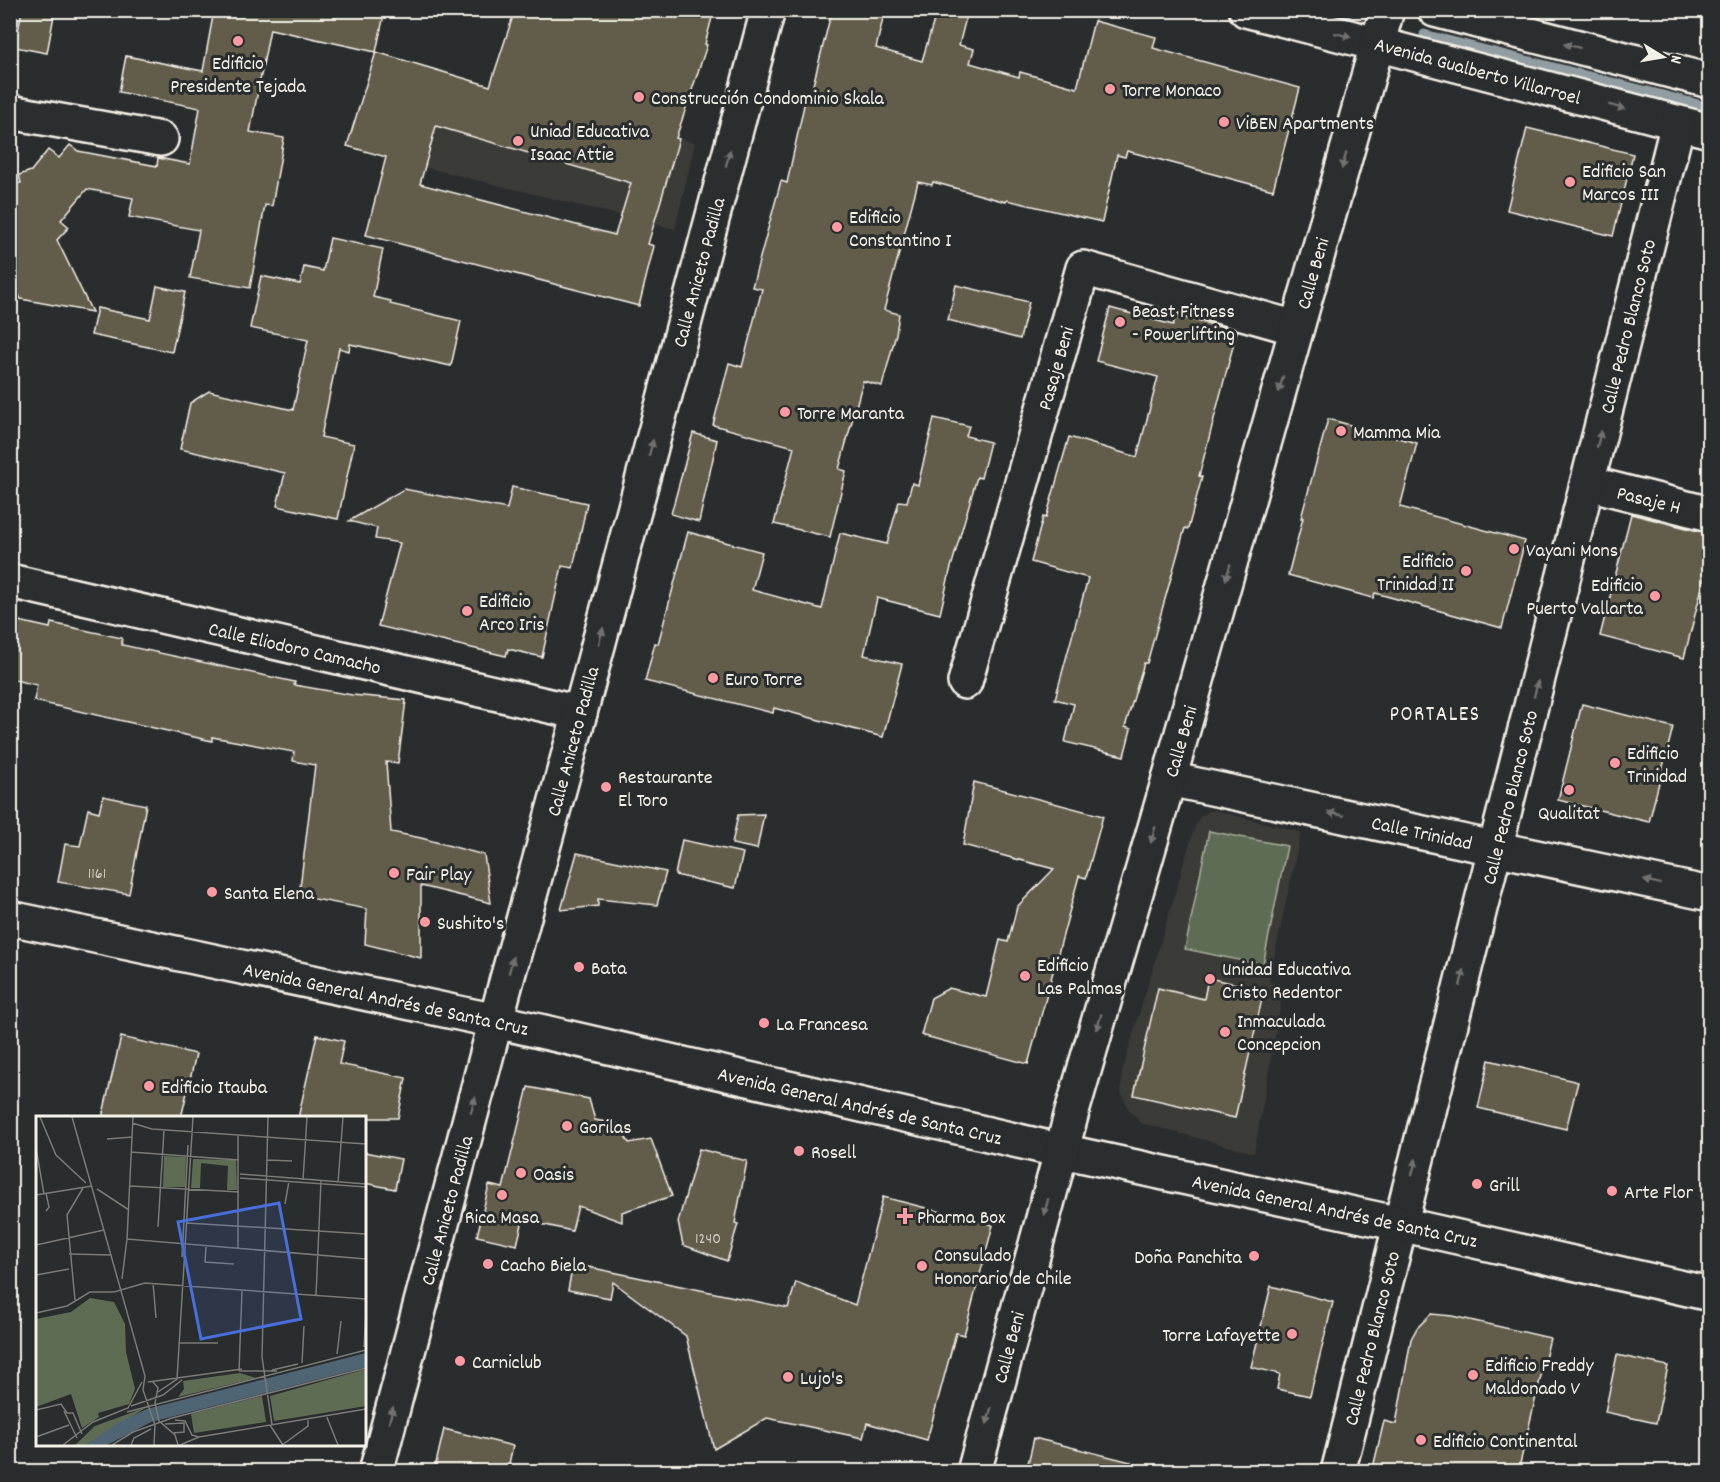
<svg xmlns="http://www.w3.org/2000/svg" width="1720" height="1482" viewBox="0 0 1720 1482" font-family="Dekko,sans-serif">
<rect width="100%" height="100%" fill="#2a2d2e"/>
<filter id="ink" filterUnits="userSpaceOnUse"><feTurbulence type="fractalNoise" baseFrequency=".0167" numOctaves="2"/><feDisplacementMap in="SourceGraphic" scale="12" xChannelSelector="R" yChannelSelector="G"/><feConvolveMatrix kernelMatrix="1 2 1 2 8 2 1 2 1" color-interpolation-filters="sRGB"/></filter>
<g filter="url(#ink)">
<g fill="#3b3b37">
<path d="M376,52L450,75L695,143L675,229L424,167L347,146Z"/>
<path d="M1213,810L1301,832L1269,982L1284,986L1254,1153L1141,1123L1128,1108L1121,1092L1122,1072L1195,826L1200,817L1206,813Z"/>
</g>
<path fill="#5f6c54" stroke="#aaae9e" stroke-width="1.5" d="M1209,831L1287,846L1263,965L1185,949Z"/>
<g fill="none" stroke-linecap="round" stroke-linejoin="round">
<g stroke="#919da2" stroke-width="9">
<path d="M1333,10L1347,14"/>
<path d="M1424,34L1710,107"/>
</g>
</g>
<g fill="#625b4b" stroke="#f4f1e8" stroke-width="1.5" fill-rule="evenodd">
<path d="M22,10H55L47,53L15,47Z"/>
<path d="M214,10H385L376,52L270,29L250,132L284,138L272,206L265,205L250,288L190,278L199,230L129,217L133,198L87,189L61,220L69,227L57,240L92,312L21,299L10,278V185L21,183L19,175L31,171L48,150L59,158L70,145L78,151L157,166L158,158L190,164L200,108L119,92L126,56L203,71Z"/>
<path d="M515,10H714L705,44L707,45L676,138L679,139L648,244L654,246L639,306L366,235L386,157L347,146L376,52L490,86ZM436,126L631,183L615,235L420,184Z"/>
<path d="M832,10H885L876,48L922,61L937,10H968L959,45L974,49L970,63L1019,77L1020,72L1077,88L1094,21L1156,37L1153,48L1300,88L1273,190L1127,151L1125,157L1117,155L1102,222L1007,200L1006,202L933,182L932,185L918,182L884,310L899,314L896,334L882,386L863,381L839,469L846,471L830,537L774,524L794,447L713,425L729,363L742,367L762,289L752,287L781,181L787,183L806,96L810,97Z"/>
<path d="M1527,128L1633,154L1613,236L1507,210Z"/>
<path d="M330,238L383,249L373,297L391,301L390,304L461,321L451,366L350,344L349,351L339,348L321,437L354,444L338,519L277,506L285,473L180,449L190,403L209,391L293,410L308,340L250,328L261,276L300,284L304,267L323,271Z"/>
<path d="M956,285L1029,302L1020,339L948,320Z"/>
<path d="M157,286L185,292L172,352L91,335L97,308L150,319Z"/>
<path d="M1110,308L1173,325L1176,316L1237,331L1199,476L1202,477L1188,529L1185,528L1147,663H1144L1125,727L1131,729L1124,756L1065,742L1074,704L1055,699L1088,578L1031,562L1043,517L1046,518L1069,437L1137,457L1158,377L1096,361Z"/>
<path d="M934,418L969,426L966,436L990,442L981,478L977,477L950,571L940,614L877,598L864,655L902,664L883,737L774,708L773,713L645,681L655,643L658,644L688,532L762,552L752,590L822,609L840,533L887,544L899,501L907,502L912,483L918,485Z"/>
<path d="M1328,419L1417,443L1400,507L1525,541L1502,628L1375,593L1373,598L1288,575L1303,518H1301Z"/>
<path d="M693,433L717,440L699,522L671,514Z"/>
<path d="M512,487L587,503L573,568L562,566L542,657L508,649L506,656L378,626L400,543L375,539L377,528L349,521L404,489L507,509Z"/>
<path d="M1631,514L1710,534V556L1684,658L1600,636Z"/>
<path d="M10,619L50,628L51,623L122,638V645L295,682L294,685L352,695L406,700L398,763L386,762L391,832L421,838L484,855L491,903L421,886V958L365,944L367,909L299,896L315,765L293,761L294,752L212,737V741L34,701L37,685L10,679Z"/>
<path d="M1582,704L1673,727L1649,822L1558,800Z"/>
<path d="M974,782L1103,816L1086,878L1079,876L1028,1064L921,1035L931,998L949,988L986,997L1000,940L1008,942L1017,907L1054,869L963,845Z"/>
<path d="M103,796L146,805L129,894L58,882L65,844L80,846L88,809L99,812Z"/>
<path d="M764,814L757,849L732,844L738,815Z"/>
<path d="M682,840L743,853L735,888L675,875Z"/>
<path d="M577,853L666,872L657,905L598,899V906L561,910Z"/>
<path d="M1208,978L1264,990L1235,1118L1134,1095L1158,988L1204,999Z"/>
<path d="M317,1035L344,1041L339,1064L406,1078L398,1118H298Z"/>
<path d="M121,1037L196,1054L181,1118H102Z"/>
<path d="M1489,1060L1578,1082L1566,1129L1478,1108Z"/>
<path d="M528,1087L589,1099L595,1120L618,1124L629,1143L651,1139L672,1196L622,1212V1222L578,1206L572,1231L523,1220L517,1245L477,1236L489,1185L503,1188Z"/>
<path d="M699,1149L747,1161L735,1223L738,1224L727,1261L683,1245L678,1222Z"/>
<path d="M364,1152L401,1159L395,1189L364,1183Z"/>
<path d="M883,1197L993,1225L964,1335L956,1333L927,1440L867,1423L863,1438L767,1418L714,1449L686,1336L613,1282L610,1298L568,1290L573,1264L788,1308L796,1282L855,1305Z"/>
<path d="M1271,1286L1333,1302L1310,1396L1277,1389L1280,1374L1251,1367Z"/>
<path d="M1431,1314L1452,1316L1550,1338L1518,1472H1372L1384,1421L1396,1424L1411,1339L1417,1328Z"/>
<path d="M1617,1355L1668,1366L1656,1423L1605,1412Z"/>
<path d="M444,1429L513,1446L507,1472H434Z"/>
<path d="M1034,1438L1131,1462L1130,1472H1026Z"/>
</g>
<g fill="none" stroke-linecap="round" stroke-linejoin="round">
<defs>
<g id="minor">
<path d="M1246,10L1710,131"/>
<path d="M1435,10L1710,81"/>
<path d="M10,112L161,139"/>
<path d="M1588,483L1710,514"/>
<path d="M10,581L580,713"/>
<path d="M965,682L1083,268L1296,328"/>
<path d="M1169,779L1710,894"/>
<path d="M1338,1472L1678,123"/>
</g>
<g id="secondary">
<path d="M10,918L496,1021L1062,1151L1400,1224L1710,1294"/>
<path d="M376,1472L504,990L580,713L768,10"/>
<path d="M974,1472L1072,1112L1169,779L1387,10"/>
</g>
</defs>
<use href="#minor" stroke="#f4f1e8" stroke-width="38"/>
<use href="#secondary" stroke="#f4f1e8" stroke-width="38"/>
<use href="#minor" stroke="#2a2d2e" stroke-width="33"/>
<use href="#secondary" stroke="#2a2d2e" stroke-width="33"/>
</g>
<defs><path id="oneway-solid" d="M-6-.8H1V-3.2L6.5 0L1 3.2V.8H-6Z" transform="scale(1.5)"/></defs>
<g fill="#71726f">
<use href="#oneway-solid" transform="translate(1343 35) rotate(14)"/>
<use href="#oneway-solid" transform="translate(1572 46) rotate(-166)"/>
<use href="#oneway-solid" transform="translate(1617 107) rotate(15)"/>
<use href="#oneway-solid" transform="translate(728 158) rotate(-75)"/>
<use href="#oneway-solid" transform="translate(1344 161) rotate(106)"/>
<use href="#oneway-solid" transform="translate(1281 384) rotate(106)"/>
<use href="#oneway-solid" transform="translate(1599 439) rotate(-76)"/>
<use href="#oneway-solid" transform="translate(651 448) rotate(-75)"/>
<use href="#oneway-solid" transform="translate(1228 572) rotate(106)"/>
<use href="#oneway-solid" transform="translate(601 636) rotate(-75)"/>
<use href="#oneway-solid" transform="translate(1536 689) rotate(-76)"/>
<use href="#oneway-solid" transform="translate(1336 814) rotate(-168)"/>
<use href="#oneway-solid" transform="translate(1153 835) rotate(106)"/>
<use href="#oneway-solid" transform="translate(1652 882) rotate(-168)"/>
<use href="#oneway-solid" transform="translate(511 965) rotate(-75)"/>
<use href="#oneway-solid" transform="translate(1462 978) rotate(-76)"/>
<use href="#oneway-solid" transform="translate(1099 1022) rotate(106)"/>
<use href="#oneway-solid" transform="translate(473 1105) rotate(-75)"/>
<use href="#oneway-solid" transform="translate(1414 1167) rotate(-76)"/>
<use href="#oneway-solid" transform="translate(1046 1207) rotate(105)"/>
<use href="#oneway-solid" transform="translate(391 1415) rotate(-75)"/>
<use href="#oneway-solid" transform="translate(989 1416) rotate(105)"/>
</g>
</g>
<g fill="#ff9aa2" stroke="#2a2d2e" stroke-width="2">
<circle cx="238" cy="41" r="6"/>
<circle cx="1110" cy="89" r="6"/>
<circle cx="639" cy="97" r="6"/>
<circle cx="1224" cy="122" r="6"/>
<circle cx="518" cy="141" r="6"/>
<circle cx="1570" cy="182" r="6"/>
<circle cx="837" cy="227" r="6"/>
<circle cx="1120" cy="322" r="6"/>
<circle cx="785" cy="412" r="6"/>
<circle cx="1341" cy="431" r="6"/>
<circle cx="1514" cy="549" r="6"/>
<circle cx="1466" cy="571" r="6"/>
<circle cx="1655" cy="596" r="6"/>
<circle cx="467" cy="611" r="6"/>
<circle cx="713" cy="678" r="6"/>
<circle cx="1615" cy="763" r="6"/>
<circle cx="606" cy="787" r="6"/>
<circle cx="1569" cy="790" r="6"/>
<circle cx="394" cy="873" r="6"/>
<circle cx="212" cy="892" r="6"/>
<circle cx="425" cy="922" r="6"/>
<circle cx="579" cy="967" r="6"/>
<circle cx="1025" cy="976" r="6"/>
<circle cx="1210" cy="979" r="6"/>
<circle cx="764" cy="1023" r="6"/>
<circle cx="1225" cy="1032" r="6"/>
<circle cx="149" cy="1086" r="6"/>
<circle cx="567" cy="1126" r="6"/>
<circle cx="799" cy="1151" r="6"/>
<circle cx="521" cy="1173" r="6"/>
<circle cx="1477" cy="1184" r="6"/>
<circle cx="1612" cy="1191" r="6"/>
<circle cx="502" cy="1195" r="6"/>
<path d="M902 1207h6v6h6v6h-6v6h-6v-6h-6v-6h6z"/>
<circle cx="1254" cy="1256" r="6"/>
<circle cx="488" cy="1264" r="6"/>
<circle cx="922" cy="1266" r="6"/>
<circle cx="1292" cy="1334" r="6"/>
<circle cx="460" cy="1361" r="6"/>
<circle cx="1473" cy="1375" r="6"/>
<circle cx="788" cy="1377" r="6"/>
<circle cx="1421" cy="1440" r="6"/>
</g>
<g text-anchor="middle" stroke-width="6" stroke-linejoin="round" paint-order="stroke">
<g font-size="16" fill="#d0ccc1">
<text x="97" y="878">1161</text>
<text x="708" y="1243">1240</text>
</g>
<g font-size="20" fill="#f4f1e8" stroke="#2a2d2e" text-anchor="start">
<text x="238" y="69" text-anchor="middle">Edificio<tspan x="238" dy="23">Presidente Tejada</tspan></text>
<text x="1122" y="96">Torre Monaco</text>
<text x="651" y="104">Construcción Condominio Skala</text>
<text x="1236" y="129">ViBEN Apartments</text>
<text x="530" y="137">Uniad Educativa<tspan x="530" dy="23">Isaac Attie</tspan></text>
<text x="1582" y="177">Edificio San<tspan x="1582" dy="23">Marcos III</tspan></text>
<text x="849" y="223">Edificio<tspan x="849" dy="23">Constantino I</tspan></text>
<text x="1132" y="317">Beast Fitness<tspan x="1132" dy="23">- Powerlifting</tspan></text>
<text x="797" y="419">Torre Maranta</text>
<text x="1353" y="438">Mamma Mia</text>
<text x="1526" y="556">Vayani Mons</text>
<text x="1454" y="567" text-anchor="end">Edificio<tspan x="1454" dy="23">Trinidad II</tspan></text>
<text x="1643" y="591" text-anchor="end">Edificio<tspan x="1643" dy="23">Puerto Vallarta</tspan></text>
<text x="479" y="607">Edificio<tspan x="479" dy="23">Arco Iris</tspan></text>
<text x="725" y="685">Euro Torre</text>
<text x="1627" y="759">Edificio<tspan x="1627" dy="23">Trinidad</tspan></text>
<text x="618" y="783">Restaurante<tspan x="618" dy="23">El Toro</tspan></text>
<text x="1569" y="819" text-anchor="middle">Qualitat</text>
<text x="406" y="880">Fair Play</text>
<text x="224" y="899">Santa Elena</text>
<text x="437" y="929">Sushito's</text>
<text x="1037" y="971">Edificio<tspan x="1037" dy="23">Las Palmas</tspan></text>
<text x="591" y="974">Bata</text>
<text x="1222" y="975">Unidad Educativa<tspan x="1222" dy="23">Cristo Redentor</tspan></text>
<text x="1237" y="1027">Inmaculada<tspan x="1237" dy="23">Concepcion</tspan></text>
<text x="776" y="1030">La Francesa</text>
<text x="161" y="1093">Edificio Itauba</text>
<text x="579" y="1133">Gorilas</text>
<text x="811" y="1158">Rosell</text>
<text x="533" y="1180">Oasis</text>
<text x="1489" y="1191">Grill</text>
<text x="1624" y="1198">Arte Flor</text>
<text x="502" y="1223" text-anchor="middle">Rica Masa</text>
<text x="917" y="1223">Pharma Box</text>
<text x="934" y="1261">Consulado<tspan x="934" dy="23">Honorario de Chile</tspan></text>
<text x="1242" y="1263" text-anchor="end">Doña Panchita</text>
<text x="500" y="1271">Cacho Biela</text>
<text x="1280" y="1341" text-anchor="end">Torre Lafayette</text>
<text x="472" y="1368">Carniclub</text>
<text x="1485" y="1371">Edificio Freddy<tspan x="1485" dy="23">Maldonado V</tspan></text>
<text x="800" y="1384">Lujo's</text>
<text x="1433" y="1447">Edificio Continental</text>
</g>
<g font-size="20" fill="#f4f1e8" stroke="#2a2d2e">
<text transform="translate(1478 70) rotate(15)" y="7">Avenida Gualberto Villarroel</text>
<text transform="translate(698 272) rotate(-75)" y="7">Calle Aniceto Padilla</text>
<text transform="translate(1312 273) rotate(-74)" y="7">Calle Beni</text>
<text transform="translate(1627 326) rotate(-76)" y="7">Calle Pedro Blanco Soto</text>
<text transform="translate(1055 368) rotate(-74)" y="7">Pasaje Beni</text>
<text transform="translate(1649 499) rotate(14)" y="7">Pasaje H</text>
<text transform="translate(295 647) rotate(13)" y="7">Calle Eliodoro Camacho</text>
<text transform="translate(572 741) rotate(-75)" y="7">Calle Aniceto Padilla</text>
<text transform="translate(1180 741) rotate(-74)" y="7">Calle Beni</text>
<text transform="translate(1509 797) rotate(-76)" y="7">Calle Pedro Blanco Soto</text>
<text transform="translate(1422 832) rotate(12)" y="7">Calle Trinidad</text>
<text transform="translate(386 998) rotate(12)" y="7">Avenida General Andrés de Santa Cruz</text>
<text transform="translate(860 1105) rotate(13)" y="7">Avenida General Andrés de Santa Cruz</text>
<text transform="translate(446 1210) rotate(-75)" y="7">Calle Aniceto Padilla</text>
<text transform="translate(1335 1210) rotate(12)" y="7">Avenida General Andrés de Santa Cruz</text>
<text transform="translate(1371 1338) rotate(-76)" y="7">Calle Pedro Blanco Soto</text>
<text transform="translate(1008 1347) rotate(-75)" y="7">Calle Beni</text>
</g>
<g font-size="21" letter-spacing="1.5" fill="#f4f1e8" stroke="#2a2d2e">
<text x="1435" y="720">PORTALES</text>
</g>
</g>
<g transform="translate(36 1116)">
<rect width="330" height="330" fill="#2a2d2e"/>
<path d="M128,40L150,41L149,71H127ZM157,43L200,44L201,74H191L192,50L165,47L164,72H155ZM54,182L78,186L89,208L90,236L99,273L93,288L62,297L63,301L46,312L35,278L0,291V203L35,196ZM330,253V290L238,305L234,280ZM204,257L220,262L142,281L148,273L147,265ZM226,280L230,306L158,317L155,298ZM111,291L50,329H39L59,310Z" fill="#5f6c54"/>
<path d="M330,237V251L115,306L71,329H50L83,306L111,293Z" fill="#4f6573"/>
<path fill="none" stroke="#7b7b78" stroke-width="1.5" d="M4,1L20,39L50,67M36,1L109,260L107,274L119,309L118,329M232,1L226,241L236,309M96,7L116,13L330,28M202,19V133M71,23L96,21M0,32L8,78M95,36L203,44M231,44L256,45M204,58L330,68M204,62L330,71M267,64L271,1M302,67L307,1M94,70L203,76M61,73L93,94M10,77L13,91L10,95M0,79L56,70M249,88L253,65M151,107L330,118M122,111L128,14M91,123L97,1M0,129L68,114M170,131L169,146L198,148M33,138L75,139M146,141L152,29M0,159L33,153M86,163L91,123L330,143M117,167L120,202M280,179L285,65M39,184L31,99L47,72M0,197L31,190L54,176H78L109,167L330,183M143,227H182M328,231L330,196M301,238L305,205M266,247L268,210M236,254L262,248M203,255L206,174M203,255H241M112,266L206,253M117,266L122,272L119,287L123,305L139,319L142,329M122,276L141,263L157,1M95,290L127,279L146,264M0,294L25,288L31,297H37L46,318M28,295L41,322M91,296L330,234M290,299L302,329M139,304L149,305L156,319L163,321M129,308L148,307V316L137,317M234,309L247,329M0,321L33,309M27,329L57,306L92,292L106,266M76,329L97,316L136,302L330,252M95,329L98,322L115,313M144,329L163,321L330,293M246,329L272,310V302"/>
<path fill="#486fdb" fill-opacity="0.15" stroke="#486fdb" stroke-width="3" d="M243,87L265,203L165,223L142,106Z"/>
<rect width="330" height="330" fill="none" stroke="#f4f1e8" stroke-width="3"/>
</g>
<rect width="1720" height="1482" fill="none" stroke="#2a2d2e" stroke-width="36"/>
<rect x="18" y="18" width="1684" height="1446" fill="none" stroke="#f4f1e8" stroke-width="2" filter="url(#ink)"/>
<g transform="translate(1663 57) rotate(101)" stroke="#2a2d2e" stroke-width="4.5" paint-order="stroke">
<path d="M0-4.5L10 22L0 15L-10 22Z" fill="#f4f1e8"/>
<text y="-9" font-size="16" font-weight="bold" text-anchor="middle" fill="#f4f1e8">N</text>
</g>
</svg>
